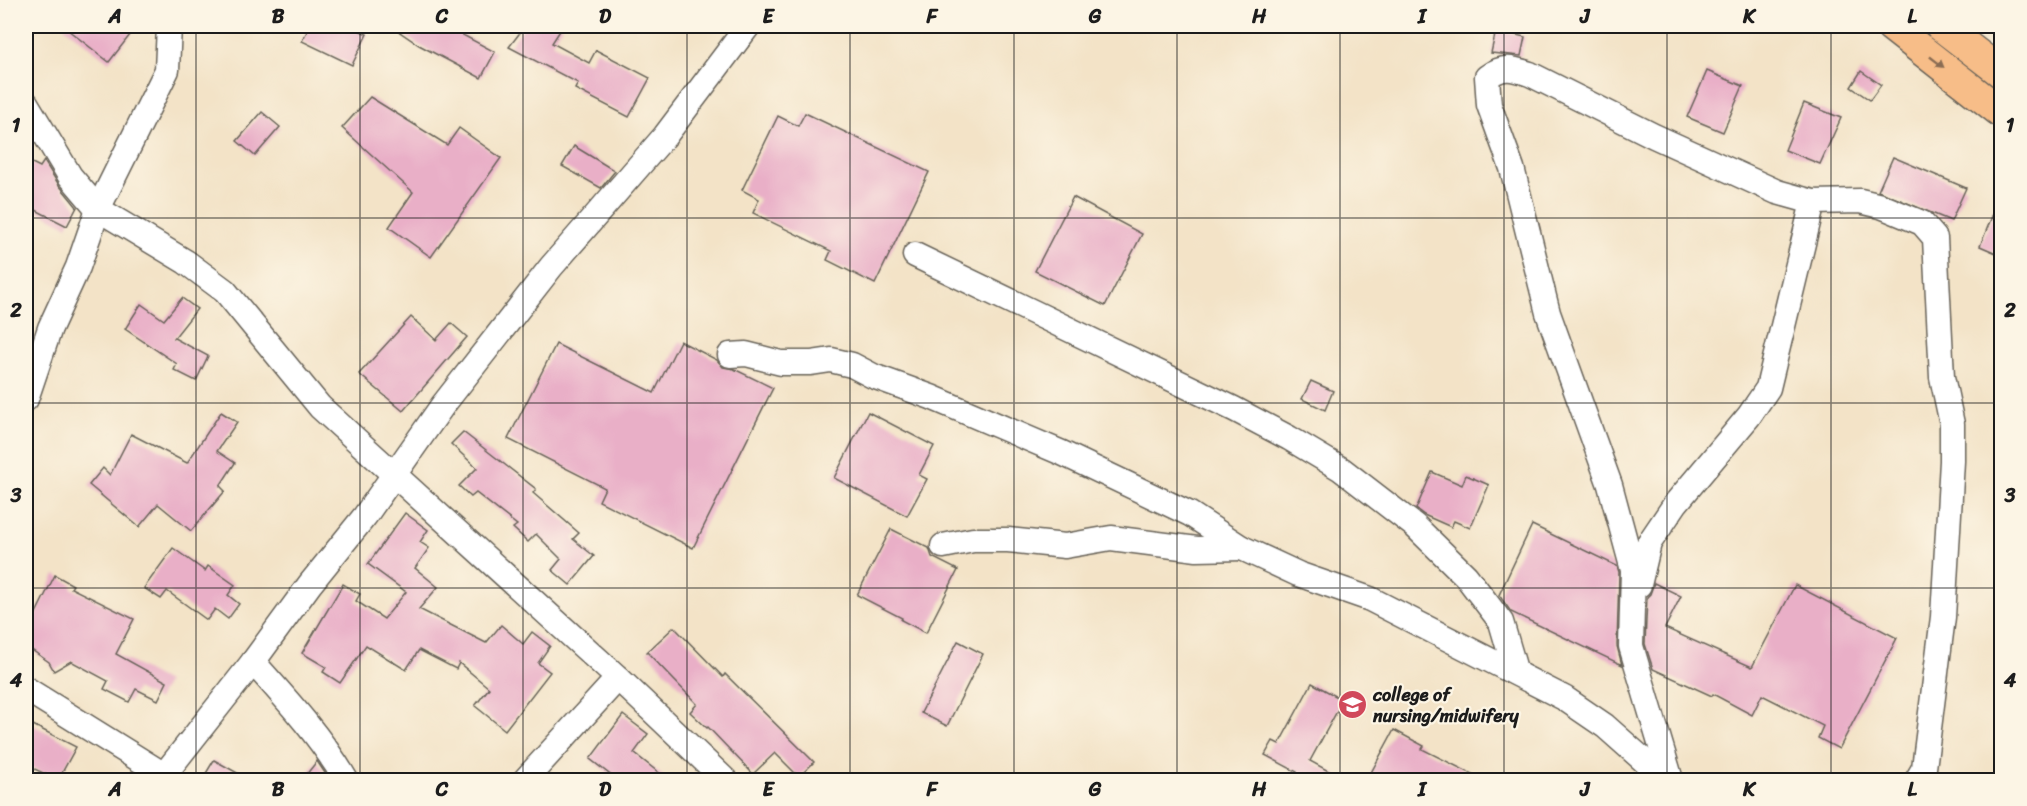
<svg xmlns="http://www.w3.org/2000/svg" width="2027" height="806" viewBox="0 0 2027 806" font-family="Sriracha,sans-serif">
<rect width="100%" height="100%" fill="#fcf5e5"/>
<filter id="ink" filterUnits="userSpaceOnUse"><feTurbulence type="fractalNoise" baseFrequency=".0167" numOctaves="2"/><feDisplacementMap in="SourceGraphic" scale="12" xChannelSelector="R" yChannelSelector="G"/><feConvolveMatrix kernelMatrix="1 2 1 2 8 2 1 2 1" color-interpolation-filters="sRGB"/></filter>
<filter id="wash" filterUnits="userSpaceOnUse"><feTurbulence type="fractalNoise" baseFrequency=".008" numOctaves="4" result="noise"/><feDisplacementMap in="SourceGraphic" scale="24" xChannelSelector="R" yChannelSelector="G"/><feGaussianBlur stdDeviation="1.35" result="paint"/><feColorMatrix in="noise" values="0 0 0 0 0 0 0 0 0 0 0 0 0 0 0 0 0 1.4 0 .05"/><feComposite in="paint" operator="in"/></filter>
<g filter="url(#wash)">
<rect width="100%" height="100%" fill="#f3e3c7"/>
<g id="blocks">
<g fill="#e9afc7">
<path d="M63,26H137L109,62Z"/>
<path d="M310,26H351L367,34L352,65L302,41Z"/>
<path d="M391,26H446L495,52L481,78L419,45Z"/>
<path d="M525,26H563L552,43L589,63L596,50L650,78L629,117L575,89L578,83L509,47Z"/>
<path d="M1496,30L1525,37L1521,56L1491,53Z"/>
<path d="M1707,71L1743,86L1723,132L1687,117Z"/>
<path d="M1861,71L1881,85L1870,100L1851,87Z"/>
<path d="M370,97L447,145L459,128L501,158L431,257L389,227L413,192L342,128Z"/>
<path d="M1804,103L1841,118L1820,164L1785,150Z"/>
<path d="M262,112L280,127L255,156L237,141Z"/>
<path d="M805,113L929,172L875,284L827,260L831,251L753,213L759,199L742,190L778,116L798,126Z"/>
<path d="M574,146L615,171L601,188L562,166Z"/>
<path d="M1893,157L1966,188L1951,221L1878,191Z"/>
<path d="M26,160L40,167L44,161L59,185L77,207L67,226L26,205Z"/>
<path d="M2001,194V255L1980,246Z"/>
<path d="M1073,197L1142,234L1105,306L1035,271Z"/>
<path d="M182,298L197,309L174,338L208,356L196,381L174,370L177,364L125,329L141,304L164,320Z"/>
<path d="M411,317L436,340L451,323L467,337L403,411L359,374Z"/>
<path d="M680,341L717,360L723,367L734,369L773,388L693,548L599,501L605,488L508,439L556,344L654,393Z"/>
<path d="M1311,381L1333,391L1325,410L1302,399Z"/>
<path d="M221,412L237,422L217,451L235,463L220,486L225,491L191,531L158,504L139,527L89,485L103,468L110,475L131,434L187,463Z"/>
<path d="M868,412L934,446L919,475L927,479L907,516L834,478Z"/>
<path d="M463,432L536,489L533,493L579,533L573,539L594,556L570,585L552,570L561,559L536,534L528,542L513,528L517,525L476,493L471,497L459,486L477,468L451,444Z"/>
<path d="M1432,472L1462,485L1466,475L1489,485L1470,528L1454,521L1451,527L1424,515L1416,509Z"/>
<path d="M405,513L428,530L420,542L429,548L415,568L438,587L419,609L486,643L501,625L523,644L532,632L550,646L538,663L550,672L505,730L475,706L489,688L459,663L456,669L419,650L406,670L366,645L340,683L323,672L326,667L302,653L343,584L360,594L356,601L384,619L406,592L368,564Z"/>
<path d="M1532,525L1617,566L1619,572L1617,646L1622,665L1511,612L1499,595Z"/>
<path d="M891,529L929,548L932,557L958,570L926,633L901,620L902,618L857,595Z"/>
<path d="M173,548L205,571L208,566L235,585L228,595L239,604L228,619L215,609L207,620L167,591L161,599L144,588Z"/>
<path d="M55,575L73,585L71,588L134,619L116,654L167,682L158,700L136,689L129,702L104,689L108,681L71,661L54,671L49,662L26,646V619L31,623Z"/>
<path d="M1654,583L1681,596L1665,628L1752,667L1795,585L1897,638L1839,749L1818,738L1823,726L1762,695L1752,715L1713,694L1712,696L1653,669L1645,644L1647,597L1650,594Z"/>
<path d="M674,627L723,677L725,674L814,762L799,777L775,753L753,774L708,727L707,728L690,712L697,704L647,652Z"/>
<path d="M958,641L983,654L947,726L921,713Z"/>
<path d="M1312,683L1343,700L1310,761L1345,780H1293L1297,772L1265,755L1273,741L1279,744Z"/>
<path d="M623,715L648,734L634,753L668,780H617L590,759Z"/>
<path d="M31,724L76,747L58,780L26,765V733Z"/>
<path d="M1394,730L1424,746L1422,749L1484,780H1367Z"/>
<path d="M214,760L250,780H202Z"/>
<path d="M317,761L327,776L323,780H302Z"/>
</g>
</g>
</g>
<g filter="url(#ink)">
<use href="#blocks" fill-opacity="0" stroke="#676258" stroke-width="1.5"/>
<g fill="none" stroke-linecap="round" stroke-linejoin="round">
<defs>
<g id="minor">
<path d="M26,103L70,176L98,209L186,262L225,291L320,407L618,678L725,780"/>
<path d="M915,255L1234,409L1289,438L1341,469L1415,526L1466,576L1501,622L1516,673"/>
<path d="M730,355L746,354L781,363H811L831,360L852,365L873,376L931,397L1062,453L1190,514L1242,548L1298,574L1370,599L1564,698L1605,726L1666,780"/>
<path d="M26,399L50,328L78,267L98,209L167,70L169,26"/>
<path d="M943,546L973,540H1008L1065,546L1111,538L1197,549L1242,548"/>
<path d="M1639,585L1649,543L1676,503L1749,416L1768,388L1813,202"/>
<path d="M253,662C287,700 320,736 346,780"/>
<path d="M26,689L164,775"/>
<path d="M160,780L253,662L310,584L365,516L443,405L551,267L665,136L748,26"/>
<path d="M525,780L618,678"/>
<path d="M1671,780L1631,646L1633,570L1610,485L1548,313L1512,168L1489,105L1487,77C1503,65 1512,68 1530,74L1654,136L1777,192L1813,202L1860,201L1881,206L1922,223L1935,238L1942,377L1952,424V461L1943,617L1924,768L1917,780"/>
</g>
<g id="major">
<path d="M1891,26L2002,113"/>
<path d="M1941,26L2002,73"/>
</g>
</defs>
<use href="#minor" stroke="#676258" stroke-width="27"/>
<use href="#major" stroke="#676258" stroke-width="33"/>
<use href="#minor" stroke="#fff" stroke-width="24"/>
<use href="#major" stroke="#f7bd88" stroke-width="30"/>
</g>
<defs><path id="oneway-solid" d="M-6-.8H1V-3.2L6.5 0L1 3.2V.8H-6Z" transform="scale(1.5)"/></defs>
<use fill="#8a6c52" href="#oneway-solid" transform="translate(1937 62) rotate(38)"/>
</g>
<path fill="none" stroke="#1c1c1c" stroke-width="1.5" stroke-opacity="0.55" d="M196,26V780M360,26V780M523,26V780M687,26V780M850,26V780M1014,26V780M1177,26V780M1340,26V780M1504,26V780M1667,26V780M1831,26V780M26,218H2002M26,403H2002M26,588H2002"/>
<defs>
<symbol id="university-disc" viewBox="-11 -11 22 22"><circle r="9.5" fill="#d1495b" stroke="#fcf5e5"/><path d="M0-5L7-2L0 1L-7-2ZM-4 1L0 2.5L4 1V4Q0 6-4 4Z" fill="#fff"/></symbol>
</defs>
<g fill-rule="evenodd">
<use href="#university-disc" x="1336" y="688" width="33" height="33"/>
</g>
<g text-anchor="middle" stroke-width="4.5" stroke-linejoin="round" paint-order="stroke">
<g font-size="18" font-weight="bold" fill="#1c1c1c" stroke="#fcf5e5" text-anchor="start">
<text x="1373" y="701">college of<tspan x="1373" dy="21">nursing/midwifery</tspan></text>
</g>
</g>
<rect width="2027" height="806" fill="none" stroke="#fcf5e5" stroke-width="66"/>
<rect x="33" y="33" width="1961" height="740" fill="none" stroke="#1c1c1c" stroke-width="2"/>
<g font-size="20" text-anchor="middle" font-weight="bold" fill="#1c1c1c">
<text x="115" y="23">A</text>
<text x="278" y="23">B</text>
<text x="442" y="23">C</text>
<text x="605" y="23">D</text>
<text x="768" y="23">E</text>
<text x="932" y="23">F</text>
<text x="1095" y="23">G</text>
<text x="1259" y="23">H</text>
<text x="1422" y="23">I</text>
<text x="1585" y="23">J</text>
<text x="1749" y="23">K</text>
<text x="1912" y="23">L</text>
<text x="16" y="132">1</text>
<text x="2010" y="132">1</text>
<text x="16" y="317">2</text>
<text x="2010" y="317">2</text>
<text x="16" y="502">3</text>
<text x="2010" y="502">3</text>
<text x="16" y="687">4</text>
<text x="2010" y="687">4</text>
<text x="115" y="796">A</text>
<text x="278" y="796">B</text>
<text x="442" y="796">C</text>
<text x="605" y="796">D</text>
<text x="768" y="796">E</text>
<text x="932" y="796">F</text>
<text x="1095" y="796">G</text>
<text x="1259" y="796">H</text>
<text x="1422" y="796">I</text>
<text x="1585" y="796">J</text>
<text x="1749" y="796">K</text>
<text x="1912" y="796">L</text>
</g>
</svg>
